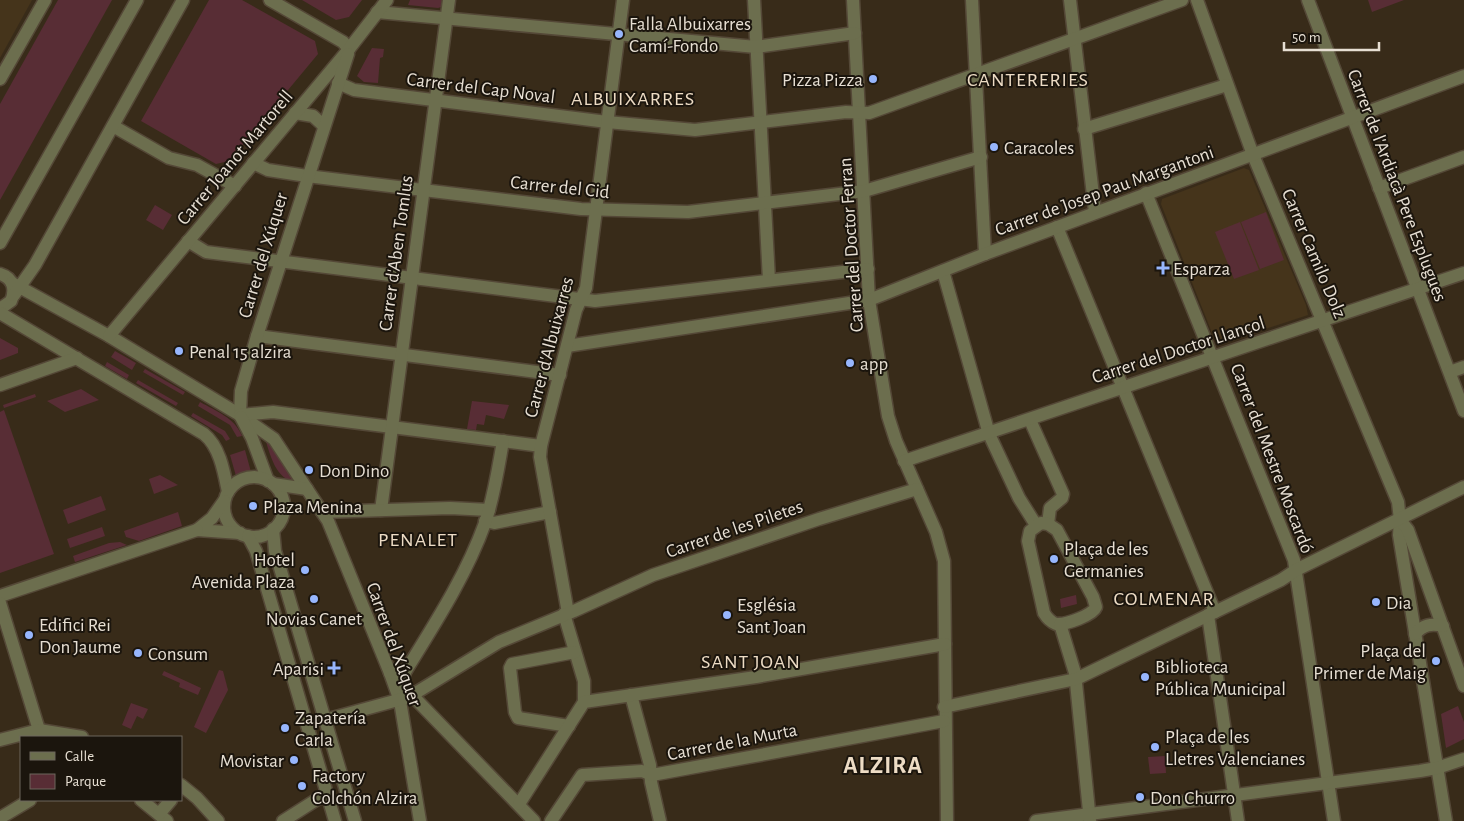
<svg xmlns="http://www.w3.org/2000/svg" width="1464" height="821" viewBox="0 0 1464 821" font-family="'Alegreya Sans',sans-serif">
<rect width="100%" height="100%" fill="#382b19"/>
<g fill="#45341b">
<path d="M0,0H32L0,58Z"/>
<path d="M1244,168L1249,170L1306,305L1308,315L1220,344L1214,338L1161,204L1162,199Z"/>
</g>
<g fill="#582d35">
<path d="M58,0H112L0,200V104Z"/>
<path d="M209,0H242L315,41L318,54L229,161L216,164L141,121Z"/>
<path d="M302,0H362L349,17L336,20Z"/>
<path d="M410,0H442L441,7L438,8L408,5Z"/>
<path d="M1368,0H1404L1372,12Z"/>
<path d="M372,48L384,49L383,57L380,58L378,83L364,82L357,76Z"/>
<path d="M155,205L172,215L163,230L146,220Z"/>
<path d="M1266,212L1284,260L1260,269L1241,222Z"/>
<path d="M1240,222L1259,270L1234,279L1215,232Z"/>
<path d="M0,338L18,348V353L0,360Z"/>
<path d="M115,351L136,363L132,370L111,357Z"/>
<path d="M107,362L129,375L127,379L105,366Z"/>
<path d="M145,369L185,392L183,395L143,372Z"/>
<path d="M138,380L178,403L176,406L136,383Z"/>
<path d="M81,389L99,400L65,412L47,401Z"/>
<path d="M35,394L36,397L4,408L3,405Z"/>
<path d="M472,401L509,405L504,419L486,415L484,425L477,424L476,430L467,429Z"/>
<path d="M200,402C216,411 235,418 242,436L237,437L230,425L198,406Z"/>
<path d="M4,410L54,554L0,573V412Z"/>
<path d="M193,413L225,431L230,439L226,441L222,435L191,416Z"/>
<path d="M265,438L296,482C276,480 270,455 265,438Z"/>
<path d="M245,450L251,472L236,476L230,455Z"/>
<path d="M160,475L178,485L154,494L149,479Z"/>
<path d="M101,496L106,510L68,524L63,510Z"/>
<path d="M178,512L182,526L139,541L126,537L124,531Z"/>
<path d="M102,527L105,536L70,548L67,539Z"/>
<path d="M120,542L127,545L75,562L73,556L109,543Z"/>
<path d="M1076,595L1077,604L1061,608L1060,599Z"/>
<path d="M219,670L223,671L228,690L206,733L194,727Z"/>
<path d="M164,671L201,688L198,695L179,687L180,683L162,675Z"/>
<path d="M131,703L148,709L143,719L137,716L131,729L122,725Z"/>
<path d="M1458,706L1464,722V739L1446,748L1441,714Z"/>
<path d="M1165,756L1166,773L1150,774L1148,757Z"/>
</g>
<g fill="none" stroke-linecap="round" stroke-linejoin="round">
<defs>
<g id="minor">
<path d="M270,0L343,42L349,49"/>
<path d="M754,0L769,280"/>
<path d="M853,0L869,300L888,416L896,441L936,532L944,561L947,821"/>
<path d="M972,0L985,254"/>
<path d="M1070,0L1095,212"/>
<path d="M1197,0L1253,155L1398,502L1400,520L1399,535L1446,821"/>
<path d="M1308,0L1464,411"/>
<path d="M377,12L756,47L855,33"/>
<path d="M0,79L45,0"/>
<path d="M338,83L354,90L607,122L695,130L846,112L869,113L1182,0"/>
<path d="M295,113L313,116L324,126"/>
<path d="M113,126L169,158L197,165L235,186"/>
<path d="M1084,129L1227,85"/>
<path d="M253,163L268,170L307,176L581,209L688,212L864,191L981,157"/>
<path d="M1379,188L1464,157"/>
<path d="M1146,193L1294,560L1334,821"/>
<path d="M1057,227L1215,612"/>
<path d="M188,241L206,252L595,301L868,269"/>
<path d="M0,243L137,0"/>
<path d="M943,271L989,434L1019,498L1036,525"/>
<path d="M0,274C13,278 16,289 11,301L0,309"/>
<path d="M12,283L109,336L240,415L274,439L328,521L390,673L400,701L420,821"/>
<path d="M14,295L35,265L183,0"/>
<path d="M0,313L204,434C220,447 224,472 228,492"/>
<path d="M109,336L349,49L387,0"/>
<path d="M257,336L560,375"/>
<path d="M567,346L869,300L985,254L1464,76"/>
<path d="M1450,372L1464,367"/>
<path d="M0,385L77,358"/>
<path d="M240,415L241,391L257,336L348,54"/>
<path d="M240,415L273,412L541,446"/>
<path d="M241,417L252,438L268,481"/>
<path d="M1030,420L1063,494L1062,498L1050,508L1048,524"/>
<path d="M904,461L1464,273"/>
<circle cx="254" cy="507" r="30"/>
<path d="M273,484L307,489"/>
<path d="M224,501L212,518L197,530L240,533"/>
<path d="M381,510L449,0"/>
<path d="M322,512L450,508L489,510"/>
<path d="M1400,520L1408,530L1464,686"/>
<path d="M485,521L494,523L550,512"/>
<path d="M1041,523L1048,524L1057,530L1093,597L1096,607C1093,615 1066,625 1056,624C1051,622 1047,618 1044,613L1028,541L1030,531Z"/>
<path d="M273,529L275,551L355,821"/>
<path d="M248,536L256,551L335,821"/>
<path d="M0,596L197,530"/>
<path d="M0,603L39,730"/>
<path d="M568,613L540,457L541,446L576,310L586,288L623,0"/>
<path d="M564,614L584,681V702"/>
<path d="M1208,615L1238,821"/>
<path d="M1060,624L1075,673L1090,821"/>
<path d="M1415,634C1423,625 1431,623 1443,626"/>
<path d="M405,672L402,680L405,688L534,821"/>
<path d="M390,673L405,672C434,625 466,576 485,523C494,497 498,469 503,441"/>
<path d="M631,695L650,765L651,782L660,821"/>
<path d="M944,707L1076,679L1281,580L1296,570L1464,487"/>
<path d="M325,720L409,697L499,642L574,611L653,575L819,519L917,489"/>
<path d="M569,726L518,718L515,712L510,668L512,664L575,652"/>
<path d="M0,740L39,730L82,737"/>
<path d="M181,785L197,798L218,821"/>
<path d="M141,800L167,821"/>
<path d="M519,804L584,702L756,677L945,644"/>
<path d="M159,814L171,800"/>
<path d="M0,818L30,800"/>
<path d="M283,821L327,793"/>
<path d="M551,821L582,775L642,771L652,775L944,721"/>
<path d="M1036,821L1420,771L1437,768L1464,759"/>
</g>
</defs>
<use href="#minor" stroke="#544837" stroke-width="15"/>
<use href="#minor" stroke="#6c6e4e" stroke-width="12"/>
</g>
<g fill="#97b6fd" stroke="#1b150d" stroke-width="2">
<circle cx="619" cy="34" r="5"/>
<circle cx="873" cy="79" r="5"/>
<circle cx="994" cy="147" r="5"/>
<path d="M1160.5 260.5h5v5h5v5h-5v5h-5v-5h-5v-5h5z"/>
<circle cx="179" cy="351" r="5"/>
<circle cx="850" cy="363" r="5"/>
<circle cx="309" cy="470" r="5"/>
<circle cx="253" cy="506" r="5"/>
<circle cx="1054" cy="559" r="5"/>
<circle cx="305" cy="570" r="5"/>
<circle cx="314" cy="599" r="5"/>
<circle cx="1376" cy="602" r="5"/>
<circle cx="727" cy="615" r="5"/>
<circle cx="29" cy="635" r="5"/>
<circle cx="138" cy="653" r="5"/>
<circle cx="1436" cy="661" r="5"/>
<path d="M331.5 660.5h5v5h5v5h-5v5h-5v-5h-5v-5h5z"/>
<circle cx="1145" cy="677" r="5"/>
<circle cx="285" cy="728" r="5"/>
<circle cx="1155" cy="747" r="5"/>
<circle cx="294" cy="760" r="5"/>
<circle cx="302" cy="786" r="5"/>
<circle cx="1140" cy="797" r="5"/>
</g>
<g text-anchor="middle" stroke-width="4" stroke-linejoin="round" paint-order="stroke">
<g font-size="19" fill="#e7dfd3" stroke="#1b150d" text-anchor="start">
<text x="629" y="30">Falla Albuixarres<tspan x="629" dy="22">Camí-Fondo</tspan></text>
<text x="863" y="86" text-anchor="end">Pizza Pizza</text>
<text x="1004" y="154">Caracoles</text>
<text x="1173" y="275">Esparza</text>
<text x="189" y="358">Penal 15 alzira</text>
<text x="860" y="370">app</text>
<text x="319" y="477">Don Dino</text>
<text x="263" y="513">Plaza Menina</text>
<text x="1064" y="555">Plaça de les<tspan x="1064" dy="22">Germanies</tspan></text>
<text x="295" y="566" text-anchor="end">Hotel<tspan x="295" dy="22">Avenida Plaza</tspan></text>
<text x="1386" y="609">Dia</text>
<text x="737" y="611">Església<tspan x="737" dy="22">Sant Joan</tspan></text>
<text x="314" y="625" text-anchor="middle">Novias Canet</text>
<text x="39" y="631">Edifici Rei<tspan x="39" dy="22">Don Jaume</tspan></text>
<text x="1426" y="657" text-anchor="end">Plaça del<tspan x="1426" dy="22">Primer de Maig</tspan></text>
<text x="148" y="660">Consum</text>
<text x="1155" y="673">Biblioteca<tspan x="1155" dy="22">Pública Municipal</tspan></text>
<text x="324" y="675" text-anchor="end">Aparisi</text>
<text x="295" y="724">Zapatería<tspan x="295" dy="22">Carla</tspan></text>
<text x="1165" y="743">Plaça de les<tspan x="1165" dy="22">Lletres Valencianes</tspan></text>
<text x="284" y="767" text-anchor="end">Movistar</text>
<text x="312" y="782">Factory<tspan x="312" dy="22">Colchón Alzira</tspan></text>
<text x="1150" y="804">Don Churro</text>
</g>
<g font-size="19" fill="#e7dfd3" stroke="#1b150d">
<text transform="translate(481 87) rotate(7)" y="7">Carrer del Cap Noval</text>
<text transform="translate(234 157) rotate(-50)" y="7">Carrer Joanot Martorell</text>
<text transform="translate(1398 185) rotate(69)" y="7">Carrer de l'Ardiacà Pere Esplugues</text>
<text transform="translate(560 186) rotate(6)" y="7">Carrer del Cid</text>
<text transform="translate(1104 190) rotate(-20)" y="7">Carrer de Josep Pau Margantoni</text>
<text transform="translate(850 245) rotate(-94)" y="7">Carrer del Doctor Ferran</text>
<text transform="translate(395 253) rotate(-82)" y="7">Carrer d'Aben Tomlus</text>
<text transform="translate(1315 253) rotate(67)" y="7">Carrer Camilo Dolz</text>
<text transform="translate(262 255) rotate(-73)" y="7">Carrer del Xúquer</text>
<text transform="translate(548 347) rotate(-75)" y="7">Carrer d'Albuixarres</text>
<text transform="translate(1178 349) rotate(-18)" y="7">Carrer del Doctor Llançol</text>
<text transform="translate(1273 458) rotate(69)" y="7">Carrer del Mestre Moscardó</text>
<text transform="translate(734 528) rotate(-19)" y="7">Carrer de les Piletes</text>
<text transform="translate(395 644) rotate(70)" y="7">Carrer del Xúquer</text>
<text transform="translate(732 741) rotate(-11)" y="7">Carrer de la Murta</text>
</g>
<g font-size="20" letter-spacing="1" fill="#eddcc5" stroke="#1b150d">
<text x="1028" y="86">CANTERERIES</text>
<text x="633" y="105">ALBUIXARRES</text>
<text x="418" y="546">PENALET</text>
<text x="1164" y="605">COLMENAR</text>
<text x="751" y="668">SANT JOAN</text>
</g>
<g font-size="24" font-weight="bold" letter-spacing="1" fill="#eddcc5" stroke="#1b150d">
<text x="883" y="773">ALZIRA</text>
</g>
</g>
<rect x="20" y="736" width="162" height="65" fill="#1b150d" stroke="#6d665c"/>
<rect x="30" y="752" width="25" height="8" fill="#6c6e4e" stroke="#6d665c"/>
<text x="65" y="761" font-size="15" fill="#e7dfd3">Calle</text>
<rect x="30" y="774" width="25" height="15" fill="#582d35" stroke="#6d665c"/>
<text x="65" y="786" font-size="15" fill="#e7dfd3">Parque</text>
<path d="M1284 42v8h95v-8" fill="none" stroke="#e7dfd3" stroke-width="2.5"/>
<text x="1292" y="42" font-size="15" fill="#e7dfd3" stroke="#1b150d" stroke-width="4" paint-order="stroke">50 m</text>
</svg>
